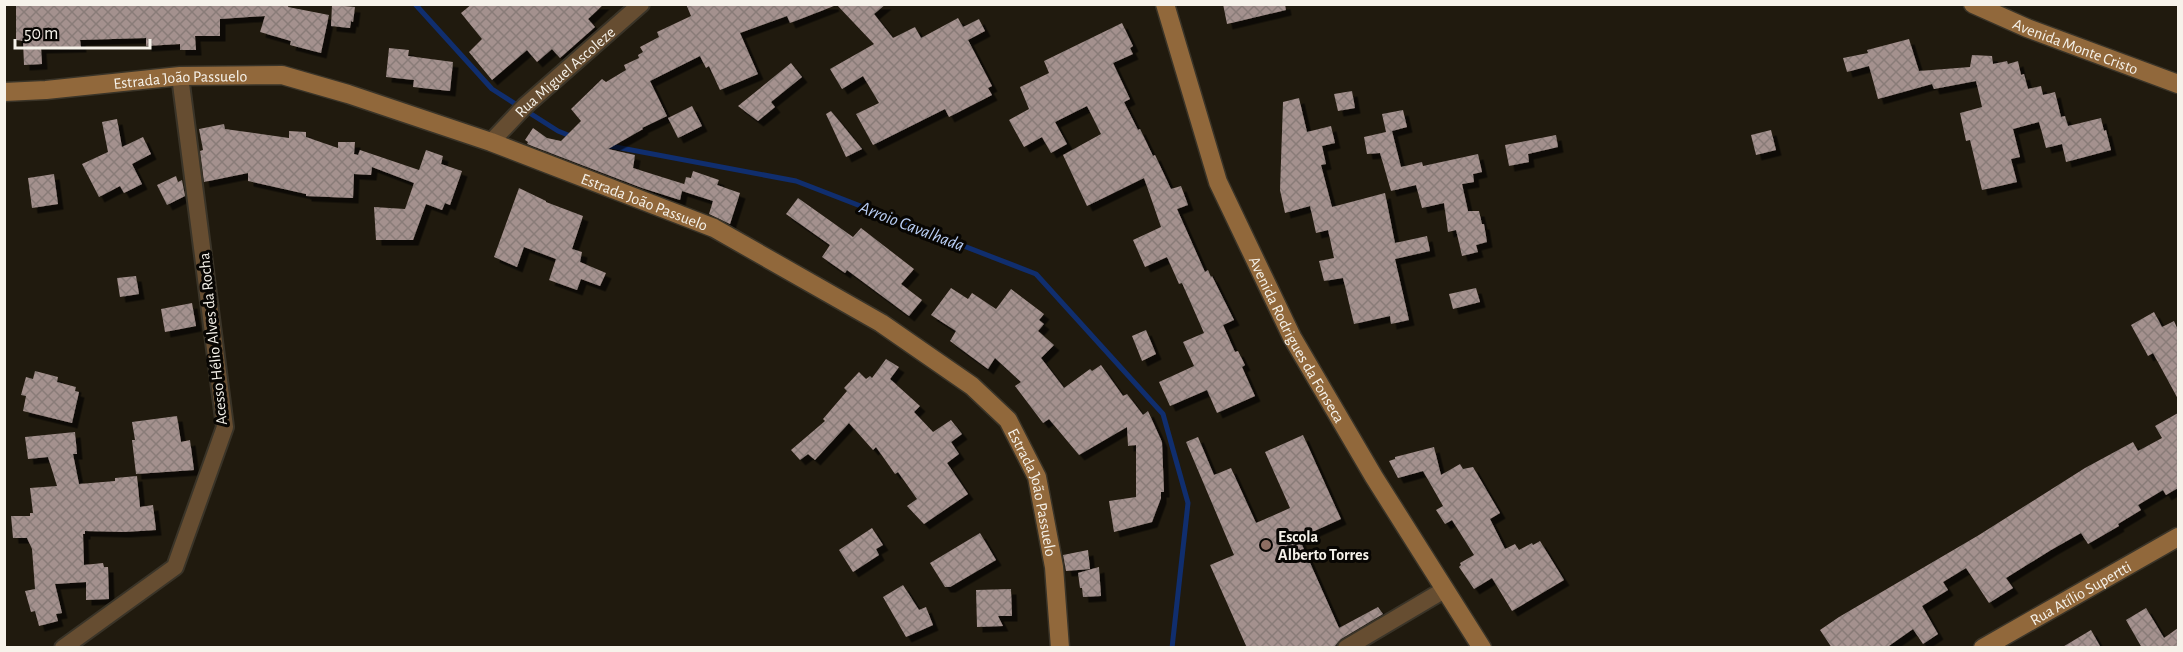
<svg xmlns="http://www.w3.org/2000/svg" width="2183" height="652" viewBox="0 0 2183 652" font-family="'Alegreya Sans',sans-serif">
<defs>
<pattern id="building-cross-hatch" width="8" height="8" patternUnits="userSpaceOnUse" patternTransform="scale(1.5)"><rect width="8" height="8" fill="#a4918e"/><path d="M0 0l8 8M0 8l8-8" fill="none" stroke="#897b78"/></pattern>
<filter id="shadow"><feDropShadow dx="5.5" dy="5.5" stdDeviation="0" flood-color="#0009"/></filter>
</defs>
<rect width="100%" height="100%" fill="#201a0e"/>
<g fill="none" stroke-linecap="round" stroke-linejoin="round">
<g stroke="#102e6e" stroke-width="5">
<path d="M415,4L492,89L558,131L573,137"/>
<path d="M605,145L796,181L1036,274L1163,414L1188,503L1172,648"/>
</g>
</g>
<g fill="url(#building-cross-hatch)" filter="url(#shadow)">
<path d="M16,4H40V6L68,4H289L288,7L329,15L321,53L290,45L291,41L260,32L265,16L220,19V36H195L196,50H180V44L146,46V38L80,40L81,47L41,48L42,64L24,65L23,41L16,40Z"/>
<path d="M472,4H604L588,19L595,27L560,58L552,49L537,62L527,50L492,80L469,52L482,39L461,13Z"/>
<path d="M686,4H833L834,6L790,23L787,16L740,33L758,74L720,90L709,66L706,68L700,56L650,81L667,116L642,128L643,129L608,149L635,155L633,168L684,184V185L686,177L691,178L693,171L719,180L717,185L740,193L730,224L709,214L713,201L682,191L680,200L642,188L527,144L528,142L525,140L533,128L547,138L561,141L581,121L571,109L602,79L606,82L626,70L624,65L639,58L638,55L643,52L640,47L659,37L657,32L691,16Z"/>
<path d="M836,4H886L874,14L893,38L915,27L921,38L958,18L963,27L979,19L985,31L968,40L992,86L988,88L992,95L949,117L945,109L873,145L856,114L879,103L863,76L842,89L830,69L874,44Z"/>
<path d="M1223,4H1285L1286,10L1227,24Z"/>
<path d="M332,5L355,7L353,22L351,21L350,28L331,26Z"/>
<path d="M1122,23L1133,46L1130,48L1133,54L1113,63L1130,99L1124,102L1138,130L1140,129L1153,156L1155,155L1171,189L1181,186L1188,205L1177,209L1205,272L1208,270L1211,277L1212,276L1234,320L1223,325L1235,352L1238,351L1245,365L1242,367L1255,396L1217,413L1207,390L1170,406L1159,382L1194,366L1183,342L1204,333L1182,283L1179,284L1167,257L1145,267L1133,240L1161,227L1144,178L1087,206L1063,155L1101,134L1087,106L1055,122L1067,144L1051,153L1042,137L1024,147L1009,120L1029,109L1020,87L1049,73L1044,61Z"/>
<path d="M1909,39L1919,71L1970,67L1972,55L1992,56L1993,64L2007,61L2008,64L2018,61L2021,75L2024,74L2028,89L2041,86L2043,95L2055,92L2061,117L2065,116L2068,126L2101,118L2104,131L2106,130L2111,150L2066,162L2062,144L2046,148L2039,122L2013,129L2020,157L2011,159L2017,182L1982,190L1970,140L1966,141L1960,113L1982,107L1976,81L1934,89L1932,84L1878,99L1869,66L1847,72L1843,58L1868,53L1867,50Z"/>
<path d="M389,48L409,50L408,56L453,62L450,91L413,87L414,80L386,77Z"/>
<path d="M791,63L802,77L771,102L775,107L758,121L738,106Z"/>
<path d="M1352,91L1355,108L1338,111L1334,94Z"/>
<path d="M1299,98L1307,132L1331,126L1335,143L1322,146L1326,164L1321,165L1332,207L1385,193L1395,243L1427,236L1430,251L1395,259L1409,320L1391,324L1390,316L1354,324L1343,278L1324,281L1319,261L1334,258L1328,230L1316,233L1310,206L1285,213L1280,190L1283,102Z"/>
<path d="M692,106L702,126L678,138L668,118Z"/>
<path d="M1403,110L1407,127L1392,131L1401,167L1422,162L1423,166L1478,154L1482,172L1473,174L1474,182L1462,184L1468,211H1479L1482,224H1484L1487,242L1476,245L1478,252L1462,256L1456,230L1448,232L1444,203L1422,208L1416,185L1391,191L1380,153L1367,154L1364,137L1386,132L1382,114Z"/>
<path d="M831,111L862,149L846,157L826,114Z"/>
<path d="M117,119L122,147L143,137L151,154L132,164L142,184L124,193L120,186L99,197L82,164L108,152L102,122Z"/>
<path d="M224,124L225,129L289,138V131L306,132V137L338,148V142H355L354,154L358,155L360,150L419,170L426,150L443,156L441,164L462,171L450,205L445,203L442,210L426,204L413,240H376L374,207L405,209L414,183L372,167L371,175L354,174L353,198L306,196V194L248,181V173L204,182L200,151L203,150L199,129Z"/>
<path d="M1771,130L1776,150L1756,155L1751,135Z"/>
<path d="M1556,135L1558,147L1528,154L1529,162L1509,166L1505,145Z"/>
<path d="M54,174L58,204L32,208L28,178Z"/>
<path d="M176,176L178,182L182,180L185,196L167,205L157,185Z"/>
<path d="M519,188L546,201V202L583,216L572,249L582,252L580,262L606,273L600,286L581,279L577,290L549,280L556,259L524,247L517,267L494,257Z"/>
<path d="M798,198L853,237L861,228L914,269L901,284L922,300L909,316L847,270L845,273L822,257L830,245L786,214Z"/>
<path d="M136,276L139,294L120,297L117,278Z"/>
<path d="M951,288L968,299L972,293L996,309L1011,289L1044,314L1039,320L1044,324L1038,331L1054,345L1041,358L1064,388L1090,369L1092,371L1101,365L1123,396L1127,394L1143,415L1148,411L1162,442L1164,492H1161V498L1152,522L1114,532L1109,501L1136,497V445L1128,446L1127,427L1079,455L1049,419L1043,423L1015,386L1021,382L995,358L988,369L950,341L956,331L931,315Z"/>
<path d="M1476,288L1480,302L1453,309L1449,294Z"/>
<path d="M192,303L196,326L165,332L161,309Z"/>
<path d="M2154,312L2162,327L2174,321L2178,330V399L2153,353L2148,356L2131,325Z"/>
<path d="M1146,330L1156,354L1142,361L1132,336Z"/>
<path d="M886,359L899,367L890,379L920,406L914,412L933,432L951,420L962,434L951,442L959,454L947,463L968,494L924,524L907,506L917,499L898,472L895,474L876,447L873,450L849,423L815,460L808,454L800,460L791,450L825,421L823,419L847,391L844,388L859,372L866,379L870,376L872,378Z"/>
<path d="M35,371L58,377L57,382L76,387L75,391L79,392L72,423L23,411L26,396L21,395L26,377L33,379Z"/>
<path d="M2178,413V488L2166,495L2163,490L2138,505L2141,510L2118,524L2119,526L2088,544L2081,533L2051,550L2006,578L2013,588L1989,603L1966,568L1943,582L1948,590L1922,606L1938,634L1923,644L1913,629L1886,648H1832L1820,630L1839,617L1979,535L2085,468L2133,442L2138,451L2162,438L2155,426Z"/>
<path d="M177,416L181,442L190,440L194,470L136,474L132,440H135L132,422Z"/>
<path d="M75,432L77,454H73L79,484L115,481V478L137,476L140,507L153,505L156,530L124,532L85,531V534H83L84,565L103,563L104,567H108L109,599L86,600V582L55,584L62,613L56,614L58,621L39,626L35,611L31,612L25,591L35,589L32,549L27,538H13L11,516H30V513H33L30,488L57,486L48,457L28,459L25,437Z"/>
<path d="M1303,435L1341,519L1299,538L1339,628L1378,607L1383,614L1341,639L1333,648H1247L1210,565L1234,555L1186,442L1198,437L1214,475L1231,468L1256,523L1290,508L1265,452Z"/>
<path d="M1434,447L1441,475L1460,464L1463,469L1473,467L1500,513L1490,519L1505,549L1515,544L1519,550L1532,543L1533,545L1540,541L1564,580L1512,611L1492,578L1474,589L1459,567L1461,565L1460,563L1474,555L1452,520L1445,524L1436,510L1443,506L1423,471L1398,478L1389,461L1395,459V457Z"/>
<path d="M872,528L883,545L876,549L879,555L853,572L839,550Z"/>
<path d="M980,533L996,560L950,587H945L930,563Z"/>
<path d="M1088,550L1090,569L1066,571L1063,555Z"/>
<path d="M1099,567L1101,596L1083,597L1082,588H1080L1078,573Z"/>
<path d="M903,585L919,610L926,607L933,625L906,637L883,597Z"/>
<path d="M1011,589L1012,616H998L1003,626L977,627L976,590Z"/>
<path d="M2146,608L2164,638L2178,628V648H2142L2126,620Z"/>
<path d="M2091,630L2101,648H2061Z"/>
</g>
<g fill="none" stroke-linecap="round" stroke-linejoin="round">
<defs>
<g id="street">
<path id="s1" d="M491,142L525,106L641,4"/>
<path d="M63,648L175,567L225,427L180,76"/>
<path d="M1346,648L1444,590"/>
</g>
<g id="secondary">
<path id="s2" d="M1165,4L1218,182L1292,337L1374,477L1482,648"/>
<path id="s3" d="M1973,4L2027,28L2178,84"/>
<path id="s4" d="M4,92L46,90L180,76L282,75L348,94L491,142L714,228L881,323L972,386L1008,420L1037,477L1054,567L1060,648"/>
<path id="s5" d="M1983,648L2178,537"/>
</g>
</defs>
<use href="#street" stroke="#3a3428" stroke-width="20"/>
<use href="#secondary" stroke="#3a3428" stroke-width="21"/>
<use href="#street" stroke="#664d31" stroke-width="16"/>
<use href="#secondary" stroke="#91683b" stroke-width="18"/>
</g>
<circle fill="#8d6e63" stroke="#080603" stroke-width="2" cx="1266" cy="545" r="6"/>
<g text-anchor="middle" stroke-width="6" stroke-linejoin="round" paint-order="stroke">
<g font-size="16" fill="#f6f2ea" stroke="#080603">
<text dy="6" stroke="none"><textPath href="#s3" startOffset="111">Avenida Monte Cristo</textPath></text>
<text dy="6" stroke="none"><textPath href="#s1" startOffset="102">Rua Miguel Ascoleze</textPath></text>
<text dy="6" stroke="none"><textPath href="#s4" startOffset="177">Estrada João Passuelo</textPath></text>
<text dy="6" stroke="none"><textPath href="#s4" startOffset="663">Estrada João Passuelo</textPath></text>
<text dy="6" stroke="none"><textPath href="#s2" startOffset="362">Avenida Rodrigues da Fonseca</textPath></text>
<text transform="translate(212 339) rotate(-96)" y="6">Acesso Hélio Alves da Rocha</text>
<text dy="6" stroke="none"><textPath href="#s4" startOffset="1167">Estrada João Passuelo</textPath></text>
<text dy="6" stroke="none"><textPath href="#s5" startOffset="112">Rua Atílio Supertti</textPath></text>
</g>
<g font-size="16" font-weight="bold" fill="#f6f2ea" stroke="#080603" text-anchor="start">
<text x="1278" y="542">Escola<tspan x="1278" dy="18">Alberto Torres</tspan></text>
</g>
<g font-size="18" font-style="italic" fill="#bacff6" stroke="#080603">
<text transform="translate(912 226) rotate(21)" y="6">Arroio Cavalhada</text>
</g>
</g>
<rect width="2183" height="652" fill="none" stroke="#f6f2ea" stroke-width="12"/>
<path d="M15 39v9h135v-9" fill="none" stroke="#f6f2ea" stroke-width="3"/>
<text x="24" y="39" font-size="18" fill="#f6f2ea" stroke="#080603" stroke-width="4.5" paint-order="stroke">50 m</text>
</svg>
